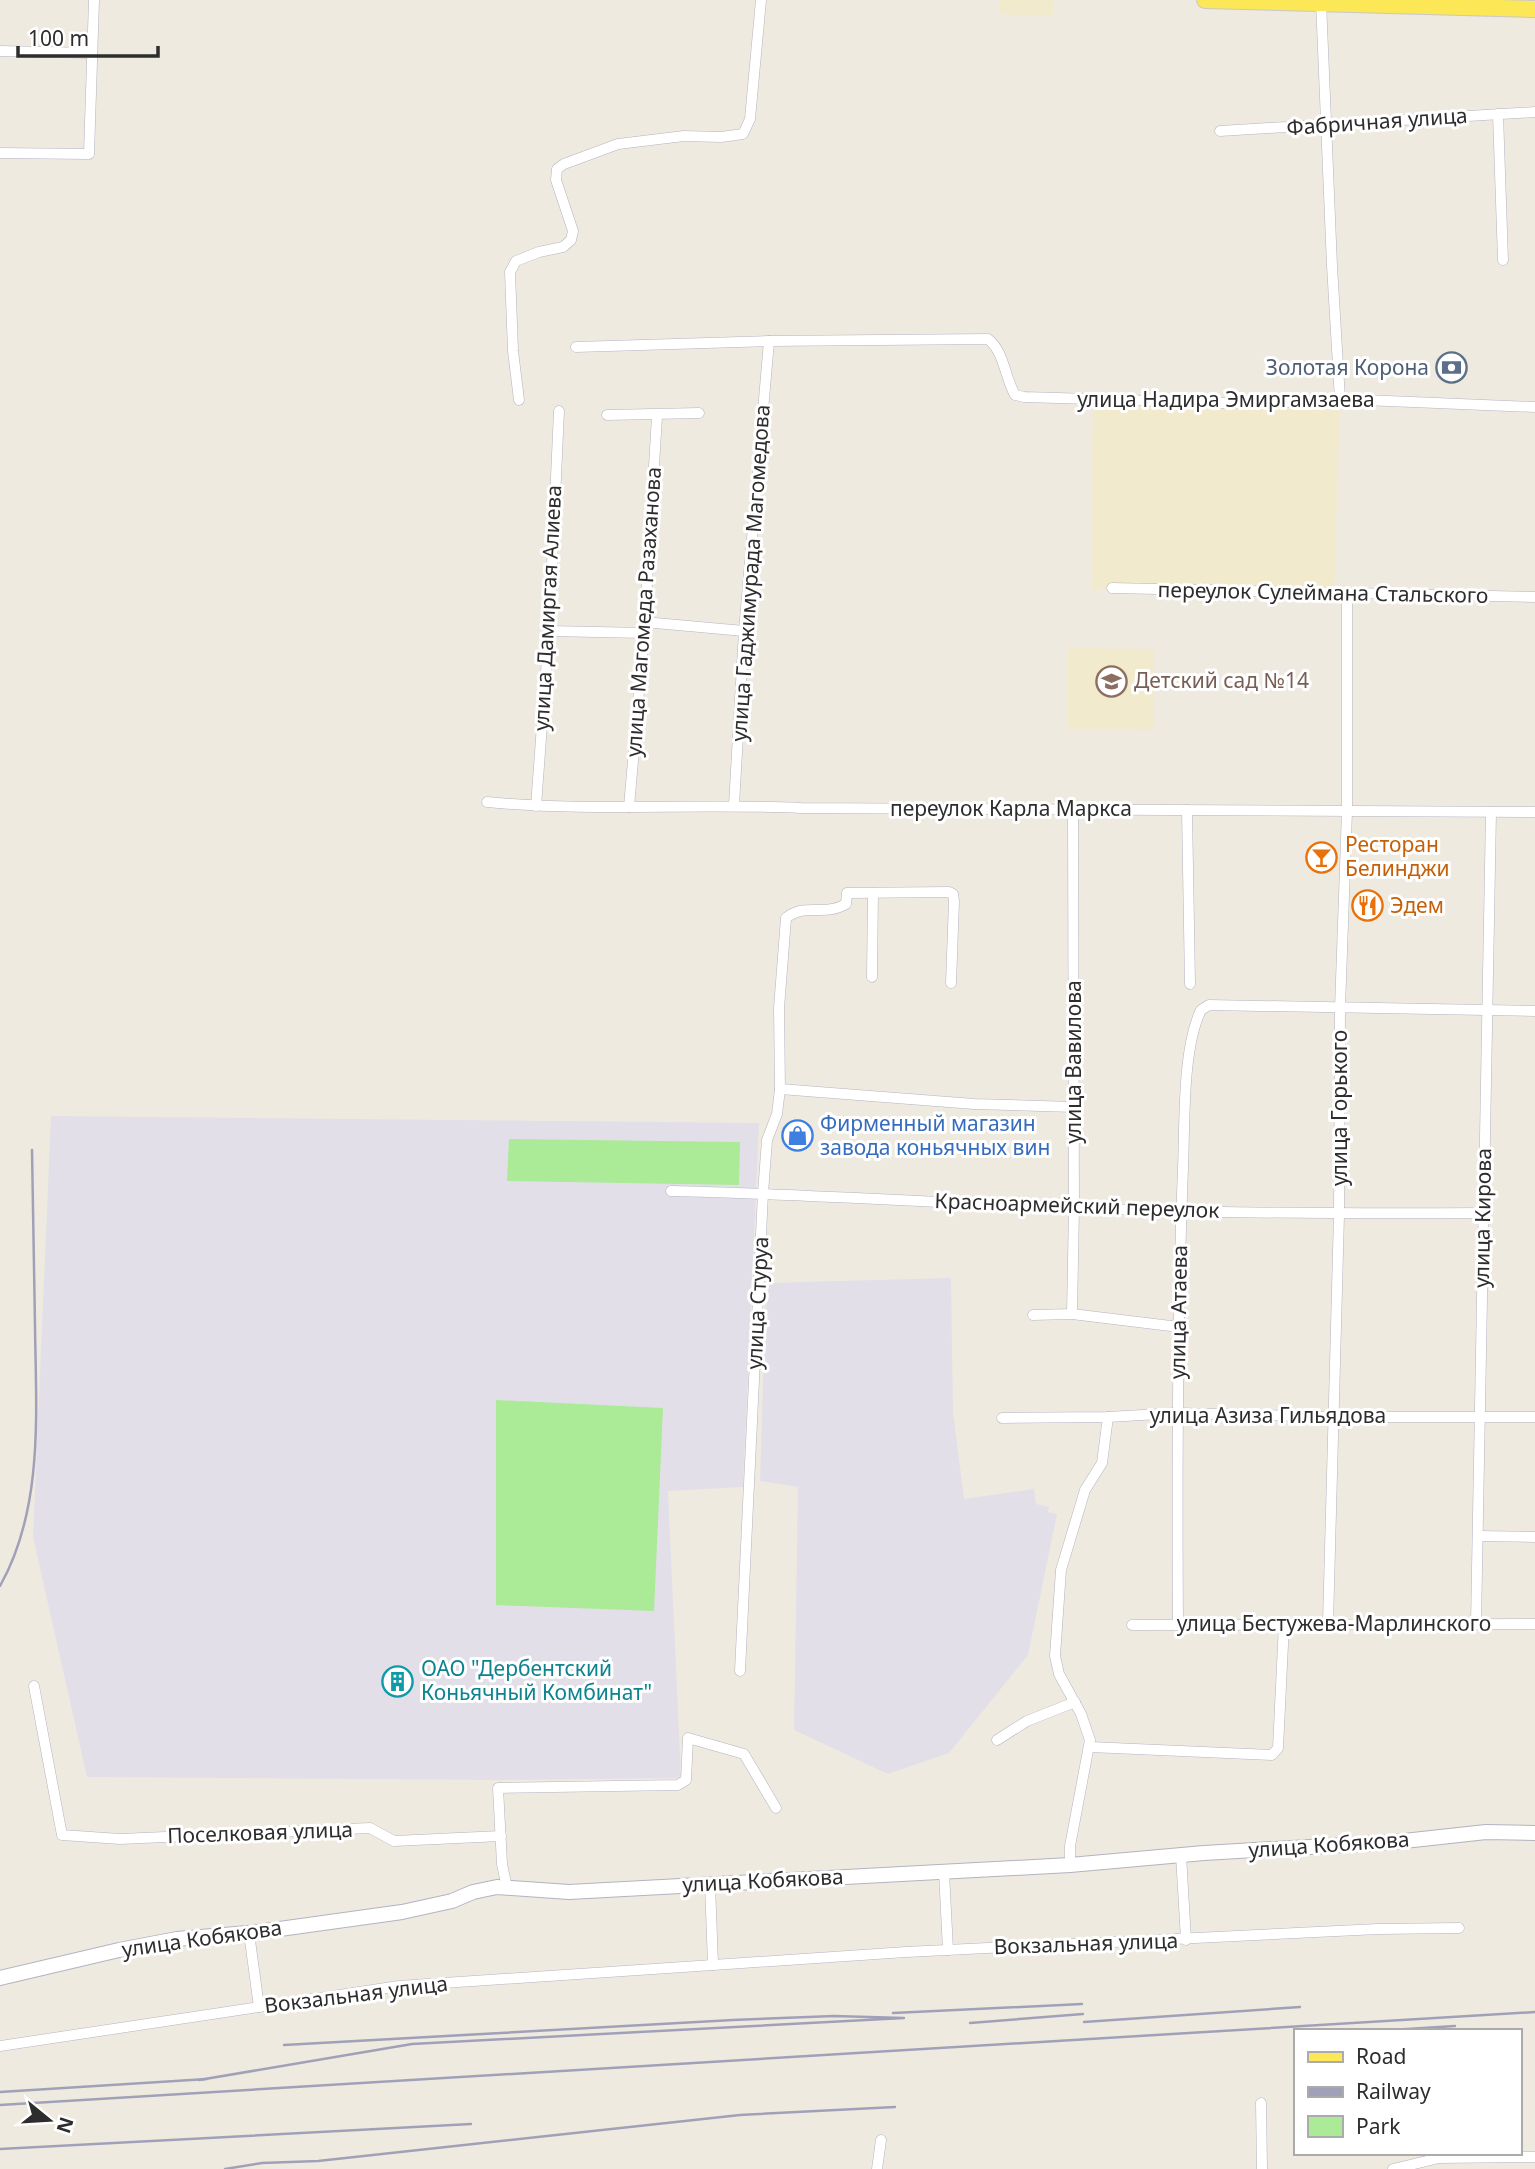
<svg xmlns="http://www.w3.org/2000/svg" width="1535" height="2169" viewBox="0 0 1535 2169" font-family="'Noto Sans',sans-serif">
<rect width="100%" height="100%" fill="#efeadf"/>
<g fill="#e3dfe8">
<path d="M51,1116L759,1123L743,1487L668,1491L681,1778L499,1780L87,1777L33,1537Z"/>
<path d="M951,1278L953,1412L964,1499L1034,1489L1036,1504L1049,1507L1048,1512L1057,1514L1028,1655L949,1753L888,1774L794,1730L798,1487L760,1481L766,1283Z"/>
</g>
<g fill="#f2eacd">
<path d="M999,0H1054L1053,16L999,14Z"/>
<path d="M1340,399L1334,593L1091,589L1093,401Z"/>
<path d="M1067,648L1154,649V730L1067,729Z"/>
</g>
<g fill="#abea97">
<path d="M509,1139L740,1142L739,1185L507,1181Z"/>
<path d="M496,1400L663,1408L654,1611L496,1605Z"/>
</g>
<g fill="none" stroke-linecap="round" stroke-linejoin="round">
<defs>
<g id="street">
<path d="M1321,1L1332,266L1340,399"/>
<path d="M0,51L92,53"/>
<path d="M1498,114L1503,260"/>
<path d="M1220,131L1535,112"/>
<path d="M0,153L89,154L94,0"/>
<path d="M576,347L769,341L988,339C1004,351 1005,378 1015,395L1024,397L1257,404L1340,399L1535,407"/>
<path d="M519,400L513,351L510,272L516,261L539,252L563,247L571,240L573,231L556,180L557,169L564,164L618,144L684,136L721,137L743,134L750,119L761,0"/>
<path d="M607,415L699,413"/>
<path d="M1112,588L1535,597"/>
<path d="M644,622L744,631"/>
<path d="M549,631L644,633"/>
<path d="M487,802C592,812 697,803 801,808L1535,812"/>
<path d="M734,805L744,631L769,341"/>
<path d="M536,806L549,631L559,411"/>
<path d="M629,807L644,633L657,416"/>
<path d="M1187,810L1190,984"/>
<path d="M872,977L873,893"/>
<path d="M780,1089L974,1104L1074,1107"/>
<path d="M671,1191C806,1194 940,1203 1074,1208C1211,1213 1347,1214 1483,1213"/>
<path d="M1072,1314L1074,1208L1073,809"/>
<path d="M1033,1315L1072,1314L1179,1327"/>
<path d="M1002,1418L1108,1417L1177,1413L1334,1417H1535"/>
<path d="M1478,1536L1535,1537"/>
<path d="M1328,1623L1339,1215L1340,1008L1347,811V593"/>
<path d="M1476,1623L1491,812"/>
<path d="M1132,1625L1535,1624"/>
<path d="M1178,1625C1177,1473 1177,1320 1183,1168C1185,1124 1182,1049 1201,1010L1209,1005L1535,1011"/>
<path d="M740,1671L763,1193L767,1140L777,1114L780,1089L779,1008L786,918C806,902 824,917 846,904L847,893L949,892L953,894L954,901L951,983"/>
<path d="M34,1686L62,1835L120,1839L370,1828L394,1841L501,1836"/>
<path d="M997,1740L1027,1721L1075,1702"/>
<path d="M1090,1747L1272,1755L1278,1748L1284,1624"/>
<path d="M1181,1855L1186,1940"/>
<path d="M1070,1865V1846L1090,1740L1081,1714L1059,1674L1055,1656L1061,1570L1085,1490L1102,1463L1108,1417"/>
<path d="M944,1872L948,1950"/>
<path d="M710,1884L713,1965L906,1952L1378,1929L1459,1928"/>
<path d="M507,1888L502,1864L498,1788L678,1785L686,1780L688,1738L744,1754L776,1808"/>
<path d="M249,1933L259,2007"/>
<path d="M0,2046L399,1986L713,1965"/>
<path d="M1261,2103L1262,2169"/>
<path d="M877,2169L881,2140"/>
<path d="M1393,2169L1439,2158L1535,2157"/>
</g>
<path id="secondary" d="M0,1978L119,1950L177,1939L258,1932L402,1912L452,1901L473,1892L497,1887L569,1892L1070,1865L1204,1853L1395,1842L1486,1832L1535,1833"/>
<path id="primary" d="M1205,0L1535,9"/>
</defs>
<use href="#street" stroke="#b3b3c1" stroke-width="11"/>
<use href="#secondary" stroke="#b3b3c1" stroke-width="16"/>
<use href="#primary" stroke="#c8c8c8" stroke-width="18"/>
<use href="#street" stroke="#fff" stroke-width="10"/>
<use href="#secondary" stroke="#fff" stroke-width="14"/>
<use href="#primary" stroke="#fce757" stroke-width="16"/>
<g stroke="#a0a1b9" stroke-width="2.5">
<path d="M0,1586C44,1508 36,1412 35,1326C34,1267 33,1209 32,1150"/>
<path d="M893,2013L1082,2004"/>
<path d="M1084,2022L1300,2007"/>
<path d="M970,2023L1083,2014"/>
<path d="M1375,2031L1455,2026"/>
<path d="M199,2080L412,2044L904,2018L834,2016L733,2020L284,2045"/>
<path d="M0,2092L207,2079"/>
<path d="M0,2105L1535,2012"/>
<path d="M0,2149L471,2124"/>
<path d="M225,2169L262,2163L318,2161L740,2115L895,2107"/>
</g>
</g>
<defs>
<symbol id="bank-ring" viewBox="-11 -11 22 22"><circle r="9.5" fill="#fff" stroke="#5c6f8a" stroke-width="1.5"/><path d="M-6-4H6V4H-6ZM0-2.3a2.3 2.3 0 1 0 0 4.6a2.3 2.3 0 1 0 0-4.6Z" fill="#5c6f8a"/></symbol>
<symbol id="school-ring" viewBox="-11 -11 22 22"><circle r="9.5" fill="#fff" stroke="#8d6e63" stroke-width="1.5"/><path d="M0-5L7-2L0 1L-7-2ZM-4 1L0 2.5L4 1V4Q0 6-4 4Z" fill="#8d6e63"/></symbol>
<symbol id="bar-ring" viewBox="-11 -11 22 22"><circle r="9.5" fill="#fff" stroke="#e8710a" stroke-width="1.5"/><path d="M-6-5H6L.8 .8V4.5H3.5V6h-7V4.5H-.8V.8Z" fill="#e8710a"/></symbol>
<symbol id="restaurant-ring" viewBox="-11 -11 22 22"><circle r="9.5" fill="#fff" stroke="#e8710a" stroke-width="1.5"/><path d="M-5-6h1v4h1v-4h1v4h1v-4h1v5L-1.5 .5V6h-2V.5L-5-1ZM5-6V6H3V1.5H1.5Q1.5-4 5-6Z" fill="#e8710a"/></symbol>
<symbol id="shop-ring" viewBox="-11 -11 22 22"><circle r="9.5" fill="#fff" stroke="#3f7fe0" stroke-width="1.5"/><path d="M-5-2.5h2.3a2.7 3.5 0 0 1 5.4 0H5L5.5 6h-11ZM-1.5-2.5h3a1.5 2.3 0 0 0-3 0Z" fill="#3f7fe0"/></symbol>
<symbol id="building-ring" viewBox="-11 -11 22 22"><circle r="9.5" fill="#fff" stroke="#0f9aa8" stroke-width="1.5"/><path d="M-4-6H4V6H1V3H-1V6H-4ZM-2.5-4.3h1.7v1.8h-1.7ZM.8-4.3h1.7v1.8H.8ZM-2.5-1h1.7V.8h-1.7ZM.8-1h1.7V.8H.8Z" fill="#0f9aa8"/></symbol>
</defs>
<g fill-rule="evenodd">
<use href="#bank-ring" x="1434" y="350" width="35" height="35"/>
<use href="#school-ring" x="1094" y="664" width="35" height="35"/>
<use href="#bar-ring" x="1304" y="840" width="35" height="35"/>
<use href="#restaurant-ring" x="1350" y="888" width="35" height="35"/>
<use href="#shop-ring" x="780" y="1118" width="35" height="35"/>
<use href="#building-ring" x="380" y="1664" width="35" height="35"/>
</g>
<g text-anchor="middle" stroke-width="6" stroke-linejoin="round" paint-order="stroke">
<g font-size="21" fill="#2d2d2d" stroke="#fff">
<text transform="translate(1377 122) rotate(-4)" y="7">Фабричная улица</text>
<text x="1226" y="407">улица Надира Эмиргамзаева</text>
<text transform="translate(751 573) rotate(-86)" y="7">улица Гаджимурада Магомедова</text>
<text transform="translate(1323 593) rotate(1)" y="7">переулок Сулеймана Стальского</text>
<text transform="translate(548 608) rotate(-87)" y="7">улица Дамиргая Алиева</text>
<text transform="translate(644 612) rotate(-86)" y="7">улица Магомеда Разаханова</text>
<text x="1011" y="816">переулок Карла Маркса</text>
<text transform="translate(1074 1062) rotate(-90)" y="7">улица Вавилова</text>
<text transform="translate(1340 1108) rotate(-90)" y="7">улица Горького</text>
<text transform="translate(1077 1206) rotate(2)" y="7">Красноармейский переулок</text>
<text transform="translate(1483 1218) rotate(-89)" y="7">улица Кирова</text>
<text transform="translate(758 1303) rotate(-87)" y="7">улица Стуруа</text>
<text transform="translate(1179 1312) rotate(-89)" y="7">улица Атаева</text>
<text x="1268" y="1423">улица Азиза Гильядова</text>
<text x="1334" y="1631">улица Бестужева-Марлинского</text>
<text transform="translate(260 1833) rotate(-2)" y="7">Поселковая улица</text>
<text transform="translate(1329 1845) rotate(-4)" y="7">улица Кобякова</text>
<text transform="translate(763 1881) rotate(-3)" y="7">улица Кобякова</text>
<text transform="translate(202 1939) rotate(-8)" y="7">улица Кобякова</text>
<text transform="translate(1086 1944) rotate(-2)" y="7">Вокзальная улица</text>
<text transform="translate(356 1995) rotate(-7)" y="7">Вокзальная улица</text>
</g>
<g font-size="21" fill="#4e5e75" stroke="#fff" text-anchor="end">
<text x="1429" y="375">Золотая Корона</text>
</g>
<g font-size="21" fill="#785e54" stroke="#fff" text-anchor="start">
<text x="1134" y="688">Детский сад №14</text>
</g>
<g font-size="21" fill="#c56008" stroke="#fff" text-anchor="start">
<text x="1345" y="852">Ресторан<tspan x="1345" dy="24">Белинджи</tspan></text>
<text x="1390" y="913">Эдем</text>
</g>
<g font-size="21" fill="#366cbe" stroke="#fff" text-anchor="start">
<text x="820" y="1131">Фирменный магазин<tspan x="820" dy="24">завода коньячных вин</tspan></text>
</g>
<g font-size="21" fill="#0d838f" stroke="#fff" text-anchor="start">
<text x="421" y="1676">ОАО "Дербентский<tspan x="421" dy="24">Коньячный Комбинат"</tspan></text>
</g>
</g>
<rect x="1294" y="2029" width="228" height="126" fill="#ffffff" stroke="#ababab" stroke-width="2"/>
<rect x="1308" y="2052" width="35" height="10" fill="#fce757" stroke="#ababab" stroke-width="2"/>
<text x="1356" y="2064" font-size="21" fill="#2d2d2d">Road</text>
<rect x="1308" y="2087" width="35" height="10" fill="#a0a1b9" stroke="#ababab" stroke-width="2"/>
<text x="1356" y="2099" font-size="21" fill="#2d2d2d">Railway</text>
<rect x="1308" y="2116" width="35" height="21" fill="#abea97" stroke="#ababab" stroke-width="2"/>
<text x="1356" y="2134" font-size="21" fill="#2d2d2d">Park</text>
<g transform="translate(49 2120) rotate(108)" stroke="#ffffff" stroke-width="5" paint-order="stroke">
<path d="M0-5L12 26L0 18L-12 26Z" fill="#2d2d2d"/>
<text y="-10" font-size="19" font-weight="bold" text-anchor="middle" fill="#2d2d2d">N</text>
</g>
<path d="M18 46v10h140v-10" fill="none" stroke="#2d2d2d" stroke-width="3.5"/>
<text x="28" y="46" font-size="21" fill="#2d2d2d" stroke="#ffffff" stroke-width="5" paint-order="stroke">100 m</text>
</svg>
